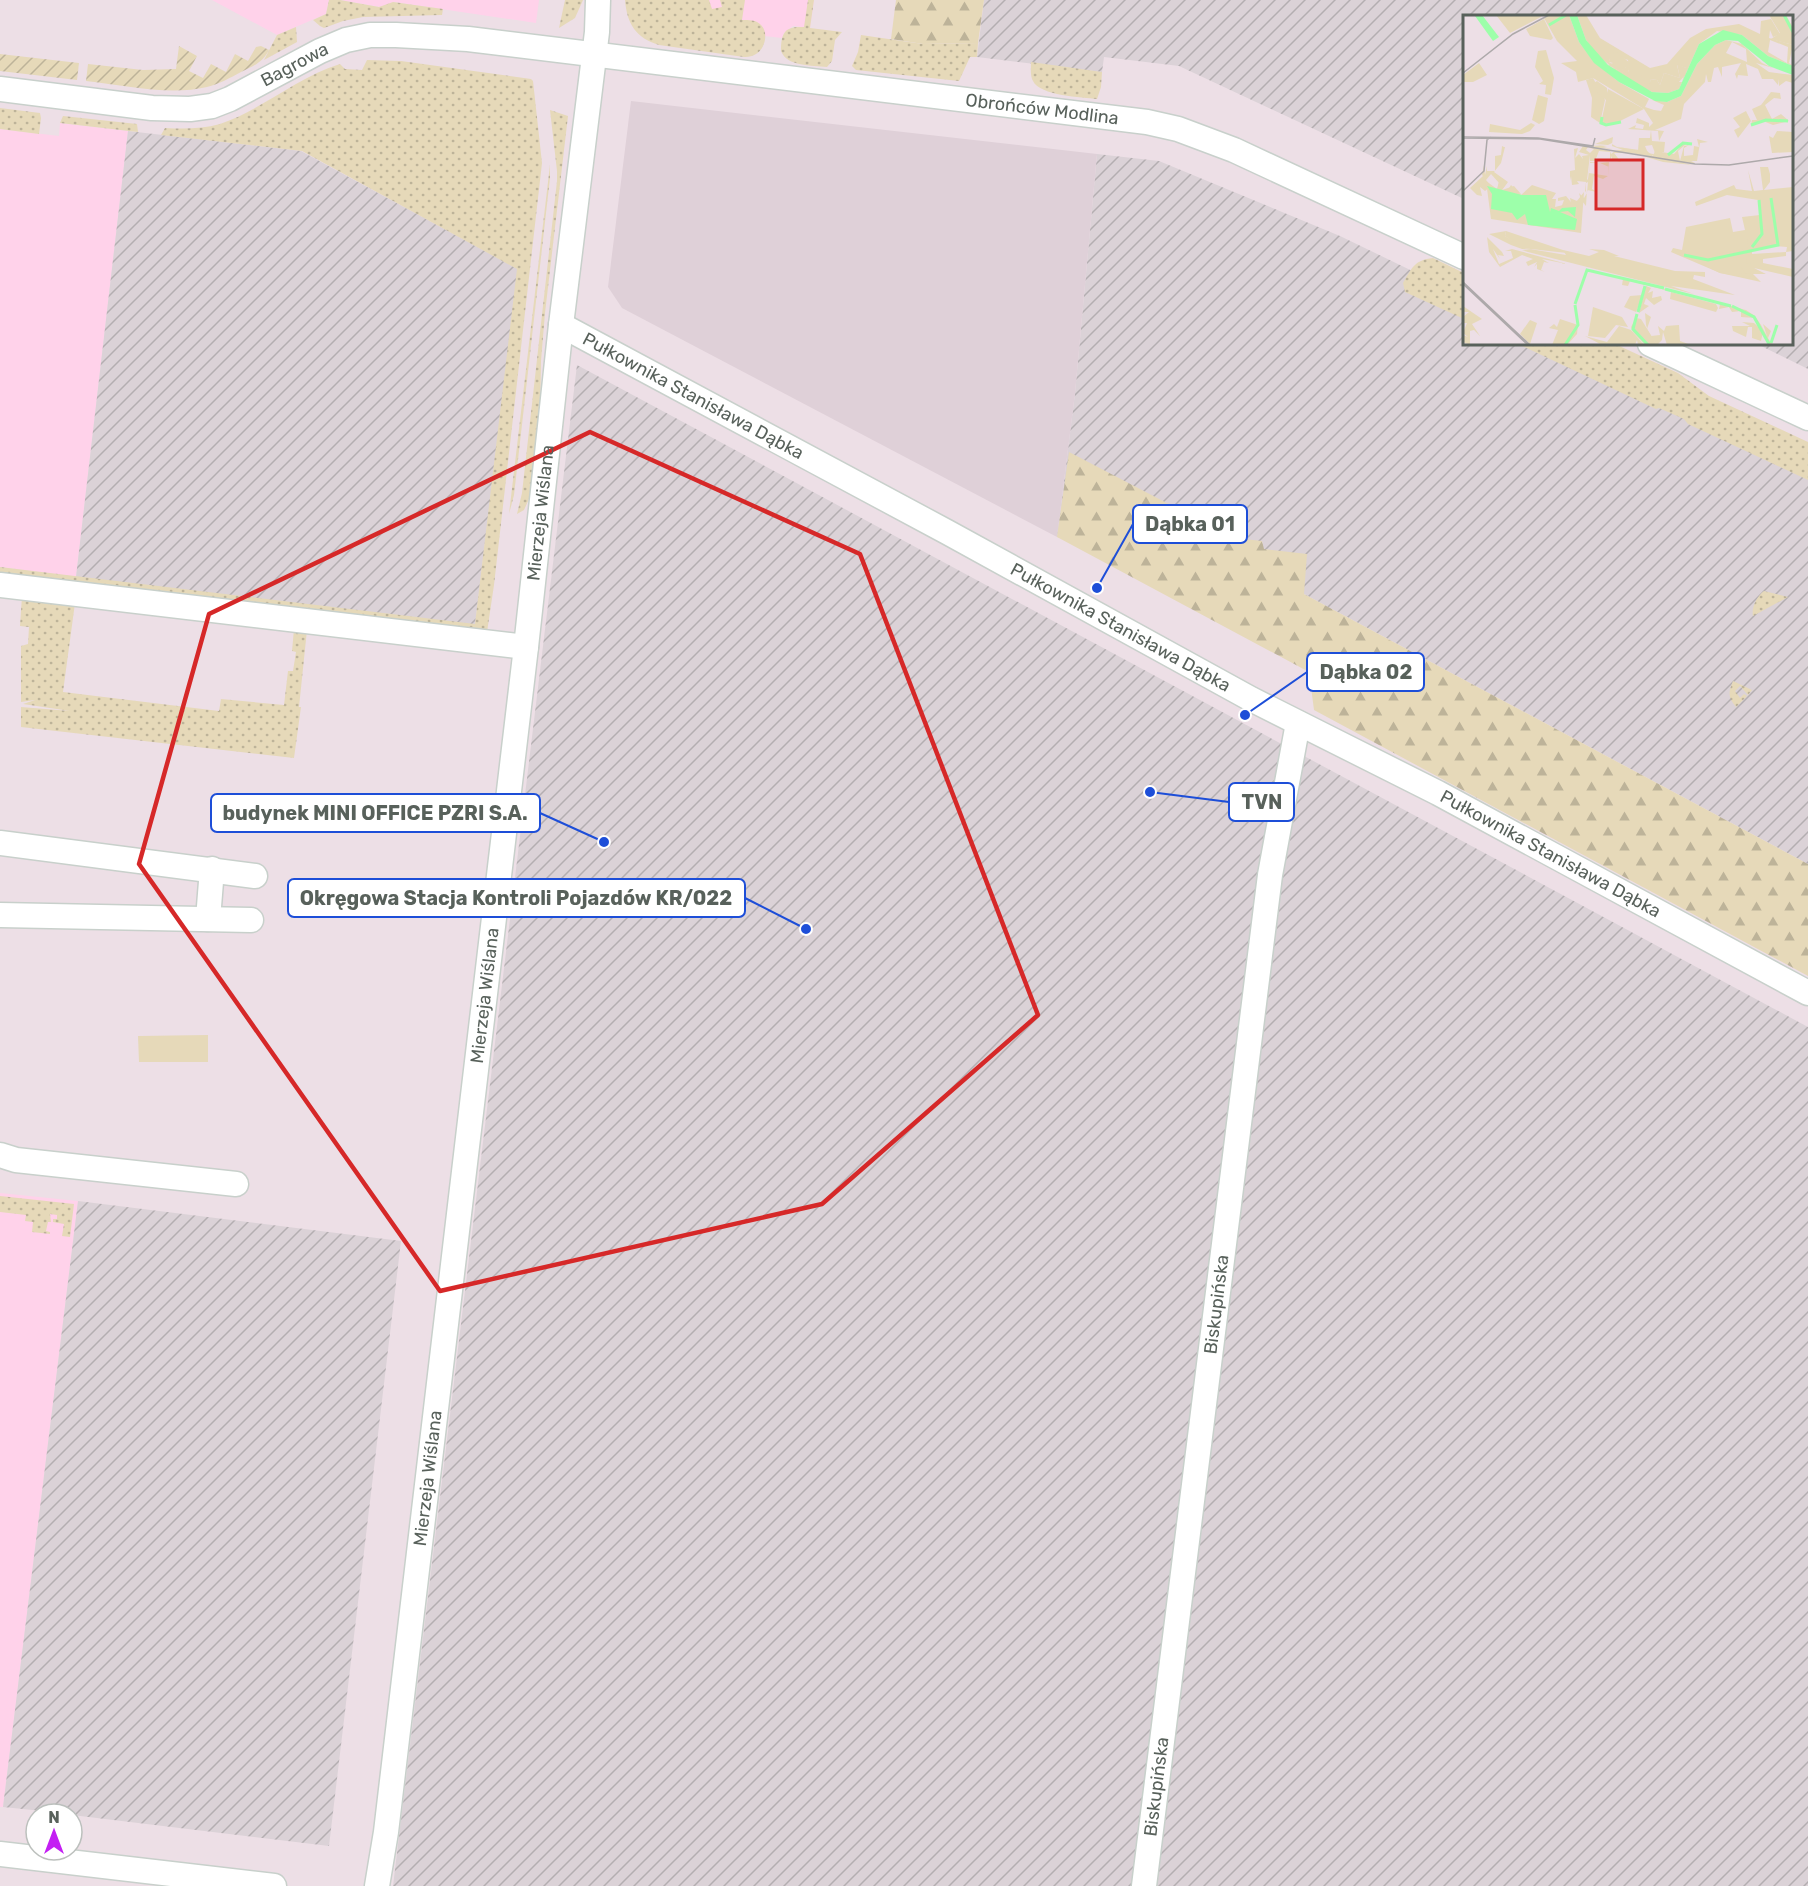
<svg xmlns="http://www.w3.org/2000/svg" width="1808" height="1886" viewBox="0 0 1808 1886" font-family="Rubik,sans-serif">
<defs>
<pattern id="industrial-furrows" width="10" height="10" patternUnits="userSpaceOnUse" patternTransform="scale(1.5)"><rect width="10" height="10" fill="#dbd2d7"/><path d="M-1 1l2-2M0 10L10 0M9 11l2-2" fill="none" stroke="#b4aeb1"/></pattern>
<pattern id="grass-dots" width="8" height="8" patternUnits="userSpaceOnUse" patternTransform="scale(1.5)"><rect width="8" height="8" fill="#e6d9b9"/><path d="M2 2h.1M6 6h.1" fill="none" stroke="#bdb399" stroke-width="1.8" stroke-linecap="round"/></pattern>
<pattern id="forest-firs" width="22" height="20" patternUnits="userSpaceOnUse" patternTransform="scale(1.5)"><rect width="22" height="20" fill="#e6d9b9"/><path d="M5 1l3.5 6h-7zM16 11l3.5 6h-7z" fill="#bdb399"/></pattern>
<pattern id="garden-furrows" width="10" height="10" patternUnits="userSpaceOnUse" patternTransform="scale(1.5)"><rect width="10" height="10" fill="#e6d9b9"/><path d="M-1 1l2-2M0 10L10 0M9 11l2-2" fill="none" stroke="#bdb399"/></pattern>
</defs>
<rect width="100%" height="100%" fill="#eddfe6"/>
<g fill="#ffd2ea">
<path d="M212,0H329L326,14L277,35Z"/>
<path d="M340,0H539L536,23L394,2L380,7Z"/>
<path d="M671,0H814L810,28L793,26L784,33L782,38L764,36V31L757,22L669,9Z"/>
<path d="M60,123L128,131L76,577L0,567V129L59,136Z"/>
<path d="M0,1193L78,1201L3,1807H0Z"/>
</g>
<g fill="url(#industrial-furrows)">
<path d="M984,0H1808V369L1757,344H1792V16H1464V199L1179,66L1104,57L1102,72L977,57Z"/>
<path d="M128,131L301,151L518,269L475,625L76,577Z"/>
<path d="M1097,154L1159,161L1340,236L1464,296V344H1563L1808,461V864L1304,594L1057,537L1075,393Z"/>
<path d="M577,365L1808,1027V1886H393Z"/>
<path d="M78,1201L401,1241L329,1846L72,1815V1814L3,1807Z"/>
</g>
<path fill="#dfd0d8" d="M631,101L1097,154L1075,393L1057,537L622,308L608,287Z"/>
<g fill="url(#grass-dots)">
<path d="M329,0H340L379,7L393,2L443,9L442,15L363,17L343,21L324,28L320,26L313,20L326,14Z"/>
<path d="M565,0H583L575,18L559,28Z"/>
<path d="M625,0H709L712,9L722,7L720,0H745L742,20C746,20 753,20 757,22C772,29 766,58 744,57L659,45C636,38 627,24 625,0Z"/>
<path d="M808,0H814L810,28L842,32L835,40L832,61L827,67C812,65 787,67 781,51C781,31 786,26 804,27Z"/>
<path d="M296,27L297,42L264,60L277,35Z"/>
<path d="M861,35L923,44L978,43L977,57H970L959,81L856,70L852,66L858,52Z"/>
<path d="M367,60L401,61L531,79L533,81L542,163L494,585L487,632L0,574V567L475,624L517,269L302,151L161,135L165,128C184,129 202,129 220,124C262,110 297,77 340,64L345,69L362,70Z"/>
<path d="M1031,62L1102,72L1101,87L1097,99C1082,97 1040,96 1033,81C1030,76 1031,68 1031,62Z"/>
<path d="M0,108L40,113L41,118L39,134L0,129Z"/>
<path d="M550,110L568,116L545,313L541,361L540,420L529,499L524,510L517,514L522,493L557,181V171Z"/>
<path d="M63,116L137,124L138,132L60,123Z"/>
<path d="M550,165V178L514,495L509,514Z"/>
<path d="M1433,258L1464,273V319L1405,292L1403,283C1412,268 1414,260 1433,258Z"/>
<path d="M1518,344H1615L1678,373L1709,396L1808,442V480L1688,424L1684,419L1659,408L1656,409Z"/>
<path d="M1764,591L1788,597L1753,616C1751,608 1757,596 1764,591Z"/>
<path d="M22,596L75,603L63,692L219,711L221,699L284,705L288,671H293L296,652L292,651L294,629L307,630L299,707H301L294,758L21,727V707L70,711L23,704L35,700L21,702V646L28,644L29,627L20,626Z"/>
<path d="M1733,681L1752,690L1748,695L1740,686L1735,691L1740,698L1744,694L1747,696L1736,707C1728,697 1728,693 1733,681Z"/>
<path d="M0,1196L74,1204L70,1237L62,1236L64,1224L53,1222V1219H57V1215L50,1214L51,1222H48L46,1231L50,1232V1234L32,1232L33,1222L25,1221L26,1215L0,1212Z"/>
</g>
<g fill="url(#forest-firs)">
<path d="M896,0H984L978,43L923,44L891,39Z"/>
<path d="M1069,452L1184,512L1226,537L1262,541L1264,549L1307,554L1304,594L1808,864V976L1314,710L1309,672L1057,537Z"/>
</g>
<path fill="#e6d9b9" d="M208,1035V1062H139L138,1036Z"/>
<g fill="url(#garden-furrows)">
<path d="M179,46L197,56L189,71L203,78L211,64L226,72L235,54L248,61L256,47L261,46L269,50C263,62 254,66 241,72C230,78 219,84 207,87C170,96 123,85 86,81L88,64L143,70L176,69Z"/>
<path d="M0,54L79,63L77,80L0,71Z"/>
</g>
<g fill="none" stroke-linecap="round" stroke-linejoin="round">
<defs>
<g id="street">
<path id="s1" d="M0,89L152,108L190,109L212,106L230,99L320,51L346,40L370,35H396L468,39L1147,122L1178,129L1234,150L1464,257"/>
<path id="s2" d="M561,325L947,532L1251,699L1438,793L1808,993"/>
<path d="M1650,344L1808,418"/>
<path d="M0,585L526,647"/>
<path d="M0,843L255,876"/>
<path d="M0,915L251,920"/>
<path d="M208,919L212,869"/>
<path d="M0,1155L16,1160L236,1184"/>
<path d="M0,1854L274,1886"/>
<path id="s3" d="M377,1886L386,1832L526,647L561,325L597,32L598,0"/>
<path id="s4" d="M1144,1886L1270,875L1298,723"/>
</g>
</defs>
<use href="#street" stroke="#c8d0cb" stroke-width="27"/>
<use href="#street" stroke="#fff" stroke-width="24"/>
</g>
<path fill="none" stroke="#d62828" stroke-width="4.5" stroke-linejoin="round" d="M590,432L860,554L1038,1015L822,1204L440,1291L139,864L209,614Z"/>
<g text-anchor="middle" stroke-width="5" stroke-linejoin="round" paint-order="stroke">
<g font-size="18" fill="#58615b" stroke="#fff">
<text dy="6" stroke="none"><textPath href="#s1" startOffset="306">Bagrowa</textPath></text>
<text dy="6" stroke="none"><textPath href="#s1" startOffset="1064">Obrońców Modlina</textPath></text>
<text dy="6" stroke="none"><textPath href="#s2" startOffset="150">Pułkownika Stanisława Dąbka</textPath></text>
<text dy="6" stroke="none"><textPath href="#s3" startOffset="1383">Mierzeja Wiślana</textPath></text>
<text dy="6" stroke="none"><textPath href="#s2" startOffset="636">Pułkownika Stanisława Dąbka</textPath></text>
<text dy="6" stroke="none"><textPath href="#s2" startOffset="1122">Pułkownika Stanisława Dąbka</textPath></text>
<text dy="6" stroke="none"><textPath href="#s3" startOffset="897">Mierzeja Wiślana</textPath></text>
<text dy="6" stroke="none"><textPath href="#s4" startOffset="586">Biskupińska</textPath></text>
<text dy="6" stroke="none"><textPath href="#s3" startOffset="411">Mierzeja Wiślana</textPath></text>
<text dy="6" stroke="none"><textPath href="#s4" startOffset="100">Biskupińska</textPath></text>
</g>
</g>
<g transform="translate(1463 15)">
<rect width="330" height="330" fill="#eddfe6"/>
<path d="M87,0H106L116,27L131,47L156,67L186,84L182,92L191,95L198,96L201,90L189,85L204,87L218,81L234,49L252,30L263,25L279,29L299,48L310,53L293,48L306,57L330,60V68L323,66L316,71V64L315,70L310,64H299L295,54L283,49L285,61L275,60L274,64L272,59L278,48L259,52V62L255,52L251,53L248,67H245L243,59L242,67L221,89L218,104L192,115L201,116L196,126L195,116L165,114L173,110L172,113L180,114L181,110L173,108L174,103L186,108V112L190,108L181,94L130,63L115,67L113,57L98,48L114,46L94,26L81,3ZM269,27L283,34L284,47L263,38ZM114,0H123L137,23L187,53L204,49L227,23L243,14L276,9L297,19L298,6L308,4L317,19L310,22L307,15L306,23L330,30L326,48L330,51L305,41L279,20L254,16L236,29L216,74L205,78L189,77L166,66L134,40L123,25ZM307,25L325,32L324,48L305,37ZM148,39L165,45L166,57L162,52H158L161,58L145,50L155,53L146,47ZM214,50L223,53L219,67H213L208,76H191L187,64L194,65L197,70L201,58L217,63ZM283,96L288,106L275,123L271,115L277,112L270,103ZM314,116L330,117V137L309,138L306,121L310,123ZM150,122L149,129L154,132L184,136L190,141L192,136L211,139L220,129L224,128L215,136L217,146L221,131L226,130L221,133V141L230,140L231,131L236,132L234,124L245,127L237,128L234,146H228L232,148H221L230,150L200,147L170,138H151L158,147L149,145V141L147,145V137L136,136L132,146H127V140L124,165L125,164L127,147H128L136,148H127L126,158L145,161L146,152L137,148L146,147L145,161L140,164L131,161L129,174L134,177L124,175L123,191L119,186L117,191L108,188L107,193H98L101,185L95,186V183L103,181L108,187L118,185L116,178L121,183L124,178L125,167L123,168V176L122,177L123,167L114,166L116,169L109,170L108,161L107,166V156L112,155L111,134L115,133L112,143L116,139L120,144L119,141L126,140L116,137L120,131L105,129L125,132L123,135L127,138L131,134L127,133L133,132L122,130L137,131L133,130L144,131L140,132L149,134L136,133L147,136L148,139L152,136L160,137L151,135H160L149,131V128L145,130L132,129ZM39,131L41,132H42L38,148L31,157L45,167L39,175L51,171L58,179L36,175L37,169L28,159L23,165L28,171L22,176L17,172L19,181L14,180L7,173L20,161L19,160L21,150L22,160L24,151V156H32V141L38,140ZM297,152H305L307,159V167L301,175L330,172V236L323,237V241L300,244V248L330,254V262L291,253L303,259H290L298,267L257,258L208,237L210,233L219,235L223,212L267,203L270,217L282,215L279,202L297,200L295,185L264,180L233,191L232,187L271,170L273,174L289,176L285,155L291,176L300,175ZM312,231L324,232L323,237L289,239V236ZM43,216L42,221L61,233L103,240L100,235L126,241L136,237L126,234L141,235L156,241H151L212,256L242,257V262L231,260L230,264L272,280L208,271L231,279L211,274L65,237L59,235H68L59,234L48,230L26,219ZM24,222L39,237L41,241L35,240L37,244L30,234L36,249L50,243L48,236H42L49,234L104,249L79,244L86,248L81,247L78,255L82,257L74,254V249L71,252L74,247L65,251L63,247L70,244L59,240L37,252L26,237ZM183,271L188,273L185,278L190,276L189,283L198,281L199,285L191,290L183,283L181,289L186,291L176,298ZM0,291L19,304L9,309L17,321L11,315L7,316V330L0,327V320L5,322L0,318L4,308H0V302L6,297H1ZM278,294L283,295L292,301L298,310L304,321L300,309L308,316L305,323L309,329H307L300,317L298,326L289,323V312H285L283,322L270,316L269,311H287L279,307L291,308L299,315L290,301ZM182,298L188,302L184,314L188,321L197,320L195,311L201,316L203,311L216,310L217,326L228,330H204L200,317L199,325L194,330L186,319L183,310ZM156,311L168,315L181,330H175L174,325L172,330H139L122,321L144,327Z" fill="#e6d9b9" fill-rule="evenodd"/>
<path d="M306,0H323L330,13V30L308,24L317,18ZM81,4L90,23L88,25L67,21L63,14ZM154,37L167,48L165,60L162,52L159,53L162,59L145,50L150,48L146,47L147,39ZM214,49L223,53V59L208,76H191L178,71L176,68L179,60L174,67V62L170,66L164,63L175,60L177,54L184,61L178,68L188,69L187,64L194,65L197,70L201,58L217,63ZM308,77L317,78L318,84L311,83L302,90L309,104L318,99L326,106L310,110L300,106L288,111L289,105H294L289,94L298,90ZM188,115L189,126L202,127L201,137L192,138L189,130L182,131L185,138L214,144L201,143L152,131L175,136L176,123H187ZM294,212L309,230L300,232L299,225L297,232L292,233L295,224L289,234L246,243L239,242L285,233L284,222ZM43,216L100,235L104,238L58,233L42,221ZM287,237L291,247L284,249L283,242L278,243V249H251L278,252L282,258H276L290,259L287,263L257,258L230,245L246,246ZM124,255L133,256L261,289L279,294L292,303L278,302V296L269,297L266,292L256,294L257,289L167,266L165,271L159,270L160,264Z" fill="#e6d9b9"/>
<path d="M180,280L173,297L161,292L167,281Z" fill="#e6d9b9"/>
<path d="M83,35L91,63L88,80L82,79L83,70L76,69L80,66L72,52L75,36ZM130,63L142,85L137,108L128,102L129,83L123,65ZM37,162L44,168L38,176L43,178L48,170L58,180L69,170L93,178L89,184H93L92,192L108,188L107,183L114,186L121,177L118,218L28,204L23,166L34,174ZM130,292L159,302L165,312L153,310L142,323L125,321ZM173,303L178,304L194,330H182L170,317L168,312ZM97,304L115,310L114,319L104,330H89L95,315L86,313L91,309L94,312Z" fill="#e6d9b9"/>
<path d="M33,0H77L78,2L47,18ZM16,48L24,60L10,67H0V60ZM134,66L144,73V78L145,74L181,94L151,109L138,108L143,85L132,76L129,69ZM75,80L85,83L81,106L76,109L69,105ZM68,108L72,110L67,116L59,119L26,117L27,109L57,115ZM208,277L253,289L255,293L253,297L207,284ZM67,305L74,308L67,329L57,319Z" fill="#e6d9b9"/>
<path d="M19,0L36,22L30,26L12,1ZM106,0H114L123,25L145,50L189,77L205,78L216,74L236,29L260,15L279,20L305,41L330,51V60L306,51L275,26L263,25L252,30L234,49L218,81L204,87L192,86L156,67L131,48L116,27ZM24,171L59,180H83L87,197L88,193L96,196L99,193L113,192L112,202L105,196L97,197L114,204L112,215L65,210L62,199L54,205L49,198L28,194L29,179Z" fill="#9dffaa"/>
<path fill="none" stroke="#9dffaa" stroke-width="3" d="M321,0L330,17M86,10L103,0M139,102L138,108L143,110L158,107M288,110L303,105L325,106M205,140L220,128L229,129M289,232L299,219L296,185M221,240L245,245L315,230L308,183M202,274L268,291M112,289L124,255L201,273M269,291L291,302L306,329M175,297L182,271M174,299L170,314L185,330M308,328L314,310M102,330L115,310L112,290"/>
<path fill="none" stroke="#ada9aa" stroke-width="1.5" d="M0,58L50,19L86,0M0,122L75,123L130,131L132,123M0,123L77,124L232,149L266,150L330,141M0,176L21,156L24,125L28,122M0,267L67,330M0,269L65,330"/>
<path fill="#d62828" fill-opacity="0.15" stroke="#d62828" stroke-width="3" d="M133,145H180V194H133Z"/>
<rect width="330" height="330" fill="none" stroke="#58615b" stroke-width="3"/>
</g>
<path fill="none" stroke="#1d4ed8" stroke-width="2" d="M1097 588L1133 524M1245 715L1307 672M1150 792L1229 802M604 842L540 813M806 929L745 898"/>
<g fill="#1d4ed8" stroke="#fff" stroke-width="2">
<circle cx="1097" cy="588" r="6"/>
<circle cx="1245" cy="715" r="6"/>
<circle cx="1150" cy="792" r="6"/>
<circle cx="604" cy="842" r="6"/>
<circle cx="806" cy="929" r="6"/>
</g>
<g fill="#fff" stroke="#1d4ed8" stroke-width="2">
<rect x="1133" y="505" width="114" height="38" rx="6"/>
<rect x="1307" y="653" width="117" height="38" rx="6"/>
<rect x="1229" y="783" width="65" height="38" rx="6"/>
<rect x="211" y="794" width="329" height="38" rx="6"/>
<rect x="288" y="879" width="457" height="38" rx="6"/>
</g>
<g font-size="20" text-anchor="middle" font-weight="bold" fill="#58615b">
<text x="1190" y="531">Dąbka 01</text>
<text x="1366" y="679">Dąbka 02</text>
<text x="1262" y="809">TVN</text>
<text x="375" y="820">budynek MINI OFFICE PZRI S.A.</text>
<text x="516" y="905">Okręgowa Stacja Kontroli Pojazdów KR/022</text>
</g>
<g transform="translate(54 1832)"><circle r="28" fill="#ffffff" stroke="#bcc0bd" stroke-width="1.5"/>
<path d="M0-4.5L10 22L0 15L-10 22Z" fill="#c31ff3"/>
<text y="-9" font-size="16" font-weight="bold" text-anchor="middle" fill="#58615b">N</text>
</g>
</svg>
